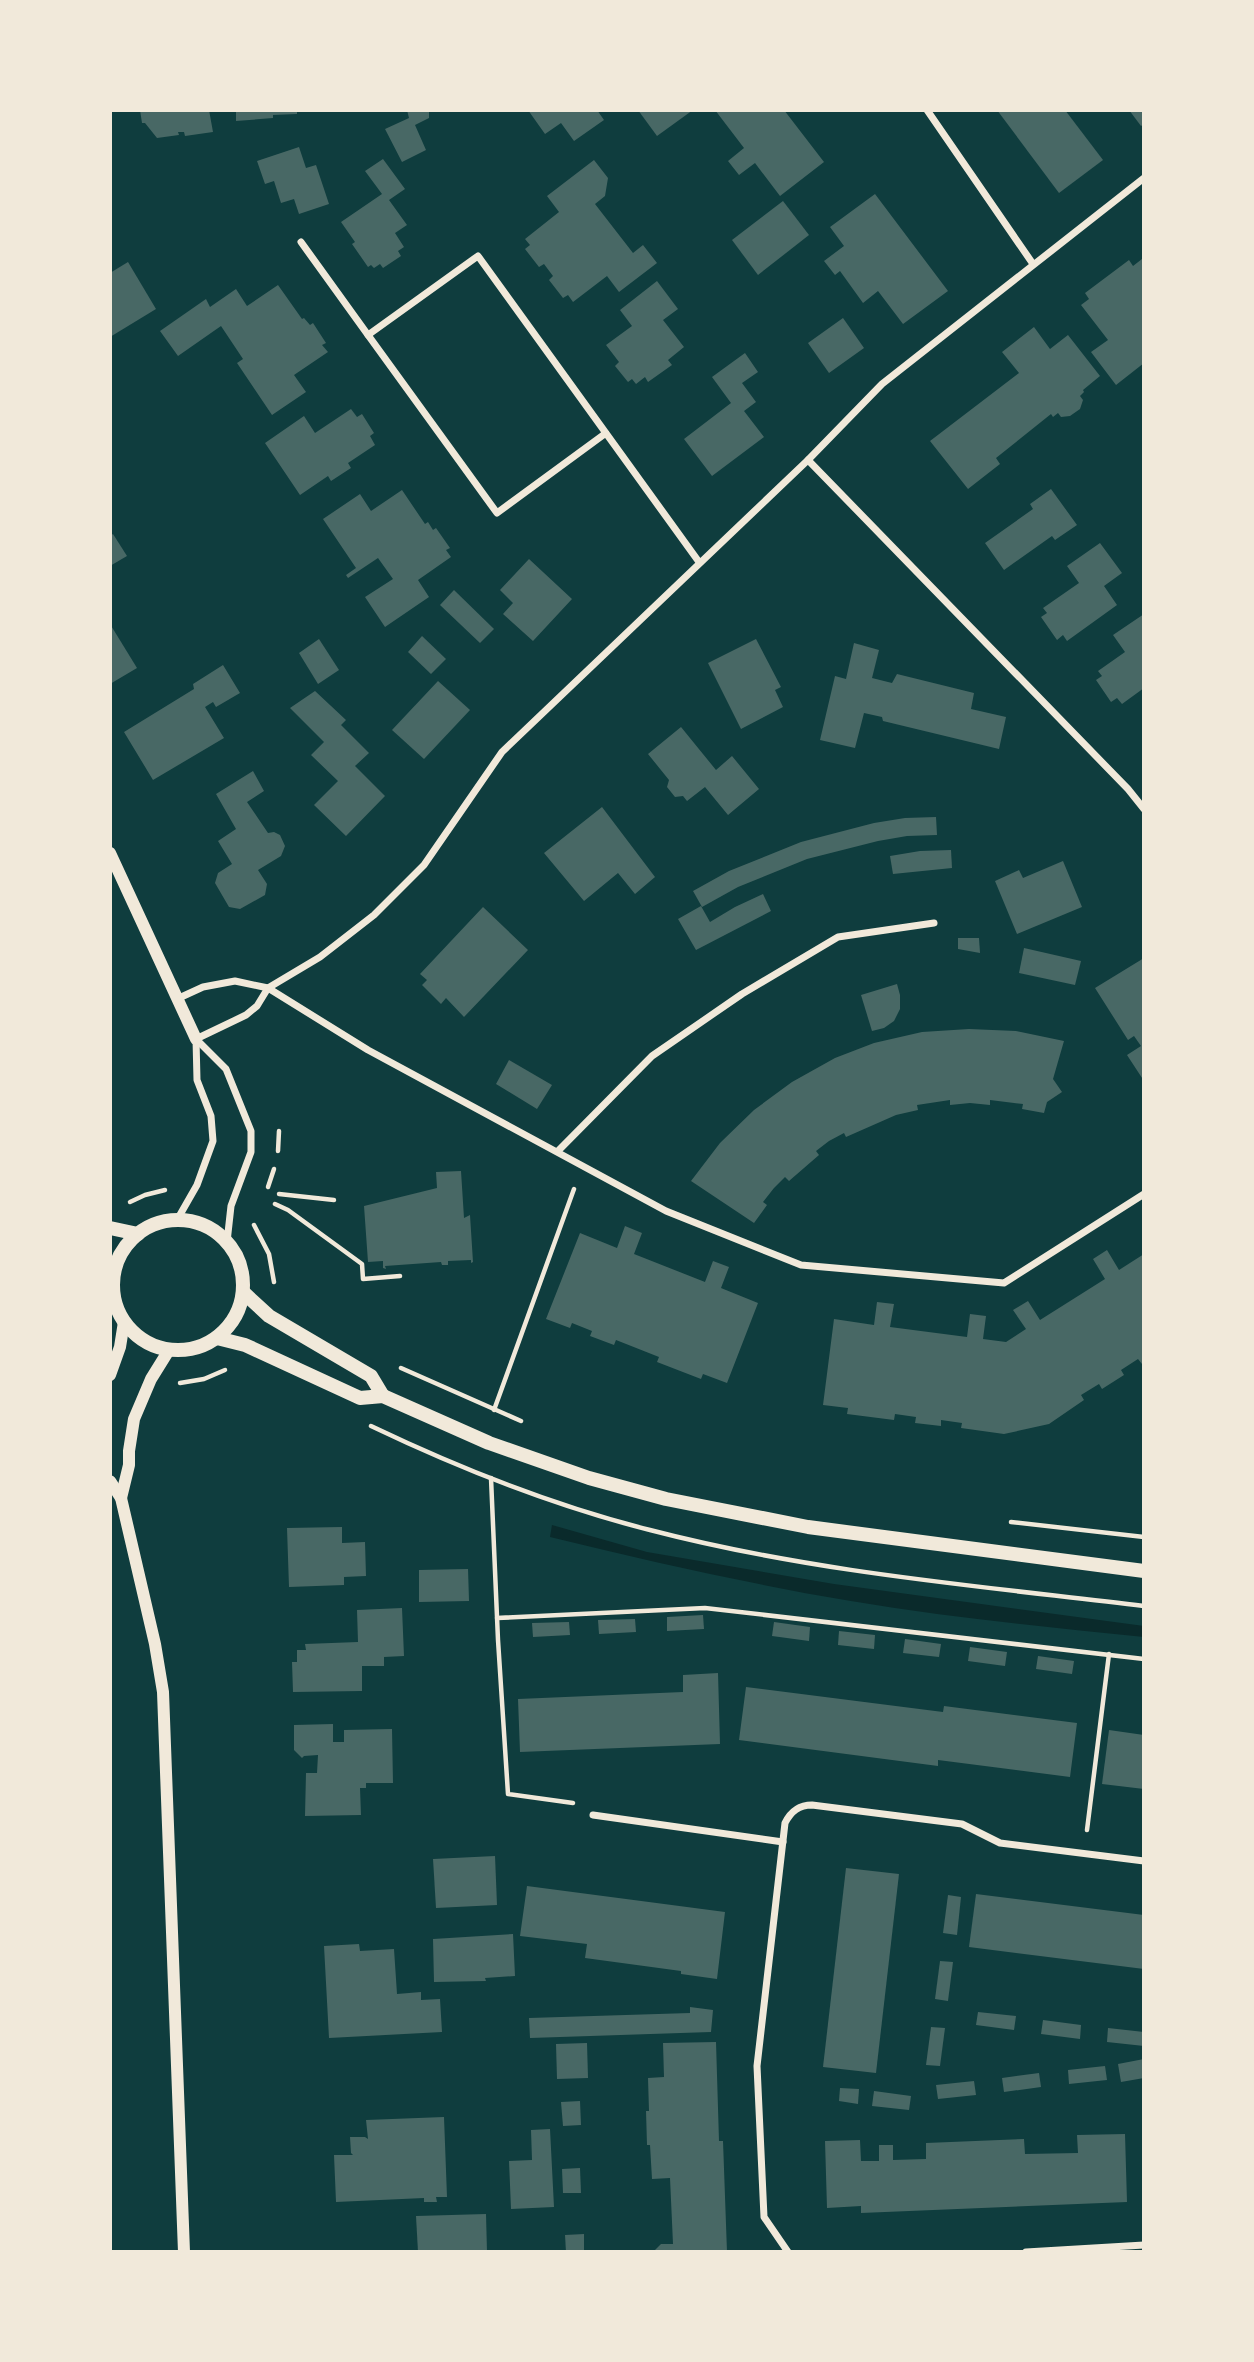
<svg xmlns="http://www.w3.org/2000/svg" width="1254" height="2362" viewBox="0 0 1254 2362" font-family="'Titillium Web',sans-serif">
<rect width="100%" height="100%" fill="#0f3d3e"/>
<path fill="#0a2a2b" d="M552,1525L647,1552L834,1584L1144,1626V1637C1075,1630 1006,1623 937,1614C807,1597 677,1568 550,1537Z"/>
<g fill="#486865">
<path d="M140,110H209L213,132L185,136L184,132H178L179,135L157,138L145,123H142Z"/>
<path d="M236,110H297V114L273,115V118L236,121Z"/>
<path d="M407,110H429V118L415,125L426,150L402,162L385,129L409,118Z"/>
<path d="M528,110H597L604,120L574,141L561,123L545,134Z"/>
<path d="M638,110H693L657,136Z"/>
<path d="M715,110H784L824,162L780,196L755,163L739,175L728,161L744,148Z"/>
<path d="M997,110H1065L1103,160L1059,193Z"/>
<path d="M1129,110H1144V124L1141,126Z"/>
<path d="M299,147L306,168L316,165L329,204L299,214L294,199L281,203L274,181L265,184L257,161Z"/>
<path d="M383,159L405,189L389,200L407,225L395,233L404,247L398,251L401,256L383,268L380,264L374,268L371,265L368,267L352,244L355,242L341,222L382,194L365,171Z"/>
<path d="M594,160L608,178L605,196L595,204L633,253L643,245L657,263L619,292L607,276L573,302L568,295L563,298L549,280L553,276L544,264L539,267L525,249L530,245L525,239L559,212L547,196Z"/>
<path d="M875,194L948,291L903,324L878,291L863,303L840,271L835,275L824,261L844,246L830,227Z"/>
<path d="M783,201L809,235L758,275L732,240Z"/>
<path d="M1142,259L1144,262V363L1116,385L1091,352L1108,340L1081,305L1089,299L1085,293L1129,260L1133,266Z"/>
<path d="M128,262L156,309L110,337V273Z"/>
<path d="M657,281L678,309L663,320L684,347L668,360L672,365L648,382L645,377L636,384L632,379L628,382L615,366L619,362L606,345L632,326L620,310Z"/>
<path d="M278,285L302,319L304,318L310,325L313,323L326,343L322,345L328,352L294,375L306,392L272,415L237,363L243,359L221,326L178,356L160,331L206,299L210,307L236,289L247,306Z"/>
<path d="M843,318L864,348L829,373L808,343Z"/>
<path d="M1034,327L1050,349L1068,335L1100,376L1083,390L1084,392L1080,396L1083,400L1080,409L1070,416L1061,417L1058,413L1053,417L1051,414L996,458L1000,464L968,489L930,441L1019,373L1002,352Z"/>
<path d="M745,353L758,372L742,383L756,402L744,411L764,437L712,476L684,439L731,403L712,377Z"/>
<path d="M351,409L357,417L362,414L374,433L370,436L375,445L348,463L351,468L331,481L328,476L300,495L265,443L304,416L315,433Z"/>
<path d="M1051,489L1077,525L1055,540L1052,536L1004,570L985,543L1033,509L1030,504Z"/>
<path d="M402,490L425,524L428,522L433,530L436,528L450,548L446,550L451,557L418,580L429,597L385,627L365,597L393,579L378,558L348,578L346,575L356,568L323,519L360,494L371,511Z"/>
<path d="M113,534L127,556L110,566V536Z"/>
<path d="M1100,543L1122,573L1104,586L1117,605L1067,641L1063,635L1057,640L1041,617L1047,613L1043,608L1079,583L1067,566Z"/>
<path d="M529,559L572,599L533,641L503,614L513,603L500,590Z"/>
<path d="M454,590L494,629L480,643L440,605Z"/>
<path d="M1144,614V688L1122,704L1117,698L1111,702L1096,680L1102,676L1098,671L1125,652L1113,635Z"/>
<path d="M110,624L137,668L110,684Z"/>
<path d="M422,636L446,659L431,674L408,652Z"/>
<path d="M319,639L339,670L318,684L299,653Z"/>
<path d="M756,639L781,687L775,690L783,707L741,729L708,663Z"/>
<path d="M854,643L879,650L872,678L892,683L897,674L974,693L971,709L1006,717L999,749L883,721L882,717L864,713L855,748L820,740L835,676L846,679Z"/>
<path d="M223,665L240,693L216,707L213,702L205,707L224,738L153,780L124,732L194,689L193,684Z"/>
<path d="M438,681L470,710L424,759L392,730Z"/>
<path d="M315,691L346,720L341,725L369,753L355,766L385,796L346,836L314,805L338,781L311,755L324,742L290,708Z"/>
<path d="M681,727L716,770L732,756L759,789L728,815L705,787L687,801L683,796L675,797L667,787L669,780L648,754Z"/>
<path d="M253,771L264,791L247,802L268,833L274,832L280,835L285,846L281,856L258,870L267,884L265,895L240,909L229,907L215,883L218,873L232,864L218,841L236,829L216,794Z"/>
<path d="M602,807L655,877L635,894L618,873L584,901L544,853Z"/>
<path d="M936,817L937,835L907,836L878,841L807,859L738,887L702,907L693,891L729,871L801,842L874,823L905,818Z"/>
<path d="M951,850L952,868L893,874L890,856L920,851Z"/>
<path d="M1063,861L1082,907L1017,934L995,881L1019,870L1023,878Z"/>
<path d="M763,894L771,911L696,950L678,919L701,906L710,922L735,907Z"/>
<path d="M483,907L528,950L464,1017L446,998L441,1004L422,985L427,980L420,974Z"/>
<path d="M958,938H979L980,953L958,949Z"/>
<path d="M1024,948L1081,961L1075,985L1019,973Z"/>
<path d="M1144,958V1081L1127,1055L1141,1046L1134,1036L1128,1040L1095,988Z"/>
<path d="M897,984L900,995V1009L894,1021L884,1028L872,1031L861,995Z"/>
<path d="M969,1029L1016,1031L1064,1041L1053,1079L1062,1092L1047,1102L1044,1113L1022,1109L1023,1104L990,1100V1105L970,1103L950,1105V1100L917,1105L918,1110L896,1115L846,1137L844,1133L829,1141L816,1151L819,1155L789,1181L785,1177L774,1188L763,1202L767,1205L754,1223L691,1181L720,1143L754,1110L792,1082L835,1058L874,1043L922,1032Z"/>
<path d="M509,1060L552,1085L537,1109L496,1084Z"/>
<path d="M461,1171L464,1218L470,1215L473,1262L471,1263V1260L448,1261V1265H442L441,1262L385,1266L386,1269L383,1268V1261L368,1262L364,1206L437,1188L436,1172Z"/>
<path d="M625,1226L642,1233L634,1254L705,1282L713,1261L729,1267L721,1288L758,1303L727,1383L703,1374L701,1379L657,1362L659,1357L616,1340L614,1345L590,1336L592,1331L572,1323L570,1328L546,1319L580,1233L617,1248Z"/>
<path d="M1107,1250L1119,1270L1144,1254V1363L1142,1364L1138,1359L1121,1370L1124,1375L1102,1389L1099,1384L1081,1395L1084,1400L1049,1424L1004,1434L961,1428L962,1423L941,1420V1426L915,1423L916,1417L895,1414L894,1420L847,1414L848,1408L823,1405L834,1319L874,1325L877,1302L894,1304L890,1327L967,1337L970,1314L986,1316L983,1339L1006,1342L1026,1329L1013,1310L1028,1301L1040,1320L1105,1279L1093,1259Z"/>
<path d="M342,1527V1543L365,1542L366,1576L344,1577V1585L289,1587L287,1528Z"/>
<path d="M468,1569L469,1601L419,1602V1570Z"/>
<path d="M402,1608L404,1656L384,1657V1666H362V1691L293,1692L292,1662H297V1650H306L305,1644L358,1642L357,1610Z"/>
<path d="M703,1615L704,1629L667,1631V1617Z"/>
<path d="M635,1619L636,1632L599,1634L598,1620Z"/>
<path d="M569,1622L570,1635L533,1637L532,1623Z"/>
<path d="M774,1622L810,1627L809,1641L772,1636Z"/>
<path d="M839,1631L875,1635L874,1649L838,1645Z"/>
<path d="M905,1639L941,1644L939,1657L903,1653Z"/>
<path d="M970,1647L1007,1652L1005,1666L968,1661Z"/>
<path d="M1038,1656L1074,1661L1072,1674L1036,1669Z"/>
<path d="M718,1673L720,1744L520,1752L518,1699L683,1692V1675Z"/>
<path d="M746,1687L943,1712L944,1706L1077,1723L1070,1777L938,1760V1766L739,1740Z"/>
<path d="M333,1724V1742H344V1730L392,1729L393,1783H366V1788H360L361,1815L305,1816L306,1773H317L318,1755L304,1756L302,1758L294,1750V1725Z"/>
<path d="M1109,1730L1144,1735V1789L1102,1784Z"/>
<path d="M495,1856L497,1905L436,1908L433,1859Z"/>
<path d="M846,1868L899,1874L876,2073L823,2067Z"/>
<path d="M527,1886L725,1912L717,1979L681,1974V1971L585,1958L587,1944L520,1936Z"/>
<path d="M976,1894L1144,1915V1969L969,1947Z"/>
<path d="M948,1895L961,1897L957,1935L943,1933Z"/>
<path d="M513,1934L515,1976L485,1978L486,1981L434,1982L433,1939Z"/>
<path d="M359,1944L360,1951L394,1949L397,1994L421,1992V2000L440,1999L442,2032L329,2038L324,1946Z"/>
<path d="M940,1961L953,1962L948,2001L935,1999Z"/>
<path d="M690,2007L713,2010L711,2032L530,2038L529,2018L690,2013Z"/>
<path d="M978,2012L1016,2016L1014,2030L976,2025Z"/>
<path d="M1043,2020L1081,2025L1080,2039L1041,2034Z"/>
<path d="M931,2027L945,2028L940,2066L926,2065Z"/>
<path d="M1108,2028L1144,2032V2046L1107,2042Z"/>
<path d="M716,2042L719,2141H723L727,2252H653L661,2244H673L670,2178L652,2179L650,2145H647L646,2111H649L648,2078L664,2077L663,2043Z"/>
<path d="M587,2043L588,2078L557,2079L556,2044Z"/>
<path d="M1144,2059V2078L1121,2082L1118,2064Z"/>
<path d="M1105,2066L1107,2080L1069,2084L1068,2070Z"/>
<path d="M1039,2073L1041,2087L1004,2092L1002,2078Z"/>
<path d="M974,2081L976,2095L938,2099L936,2085Z"/>
<path d="M840,2088L859,2089L858,2104L839,2101Z"/>
<path d="M874,2091L911,2096L909,2110L872,2106Z"/>
<path d="M580,2101L581,2125L563,2126L561,2102Z"/>
<path d="M444,2117L447,2197H436L437,2202H424V2198L336,2202L334,2155H353L351,2153L350,2137H365L368,2139L366,2120Z"/>
<path d="M550,2129L554,2207L511,2209L509,2161L532,2160L531,2130Z"/>
<path d="M1125,2134L1127,2202L861,2213V2206L827,2208L825,2141L860,2140L861,2161H879V2145H893V2160L926,2159V2143L1024,2139L1025,2154L1078,2153L1077,2135Z"/>
<path d="M580,2168L581,2193H563L562,2169Z"/>
<path d="M486,2214L487,2252H418L416,2216Z"/>
<path d="M584,2234V2252H566L565,2235Z"/>
</g>
<g fill="none" stroke-linecap="round" stroke-linejoin="round">
<g stroke="#f1e9da" stroke-width="4.5">
<path d="M278,1151L279,1131"/>
<path d="M268,1187L274,1169"/>
<path d="M279,1194L334,1200"/>
<path d="M130,1202L145,1195L165,1190"/>
<path d="M275,1204L288,1210L362,1264L363,1279L400,1276"/>
<path d="M254,1225L269,1254L274,1282"/>
<path d="M401,1368L521,1421"/>
<path d="M180,1383L204,1379L225,1370"/>
<path d="M494,1410L574,1189"/>
<path d="M371,1426C461,1469 554,1506 650,1530C811,1572 979,1586 1144,1606"/>
<path d="M491,1478L498,1640L508,1794L573,1803"/>
<path d="M1011,1522L1144,1537"/>
<path d="M497,1618L705,1608L1144,1659"/>
<path d="M1087,1830L1109,1654"/>
</g>
<g stroke="#f1e9da" stroke-width="7">
<path d="M927,110L1033,264"/>
<path d="M301,242L368,335"/>
<path d="M606,433L497,513L368,335L478,256L699,562"/>
<path d="M808,460L1128,789L1144,809"/>
<path d="M179,998L203,987L235,981L268,988L368,1050L666,1211L801,1265L1004,1283L1144,1194"/>
<path d="M196,1039L246,1015L257,1006L268,988L320,957L374,915L424,865L502,752L808,460L882,384L1144,178"/>
<path d="M196,1039L226,1069L251,1131V1152L231,1206L227,1242"/>
<path d="M558,1151L652,1056L742,994L838,937L934,923"/>
<path d="M177,1220L197,1185L213,1141L211,1116L197,1080L196,1039"/>
<path d="M593,1815L783,1842"/>
<path d="M788,2252L764,2217L757,2066L785,1823C791,1811 799,1805 812,1805L962,1824L1000,1843L1144,1861"/>
<path d="M1026,2252L1144,2245"/>
</g>
<g stroke="#f1e9da" stroke-width="12">
<path d="M110,853L196,1039"/>
<path d="M110,1375L120,1347L124,1322"/>
<path d="M110,1481L121,1498L155,1644L163,1692L184,2252"/>
<path d="M121,1498L129,1465V1451L134,1419L151,1379L169,1350"/>
</g>
<g stroke="#f1e9da" stroke-width="14">
<circle cx="178" cy="1285" r="65"/>
<path d="M110,1228L138,1234"/>
<path d="M243,1292L269,1316L371,1376L383,1396"/>
<path d="M217,1338L245,1345L360,1398L383,1396L489,1443L589,1478L666,1499L808,1527L1144,1571"/>
</g>
</g>
<rect width="1254" height="2362" fill="none" stroke="#f1e9da" stroke-width="224"/>
</svg>
